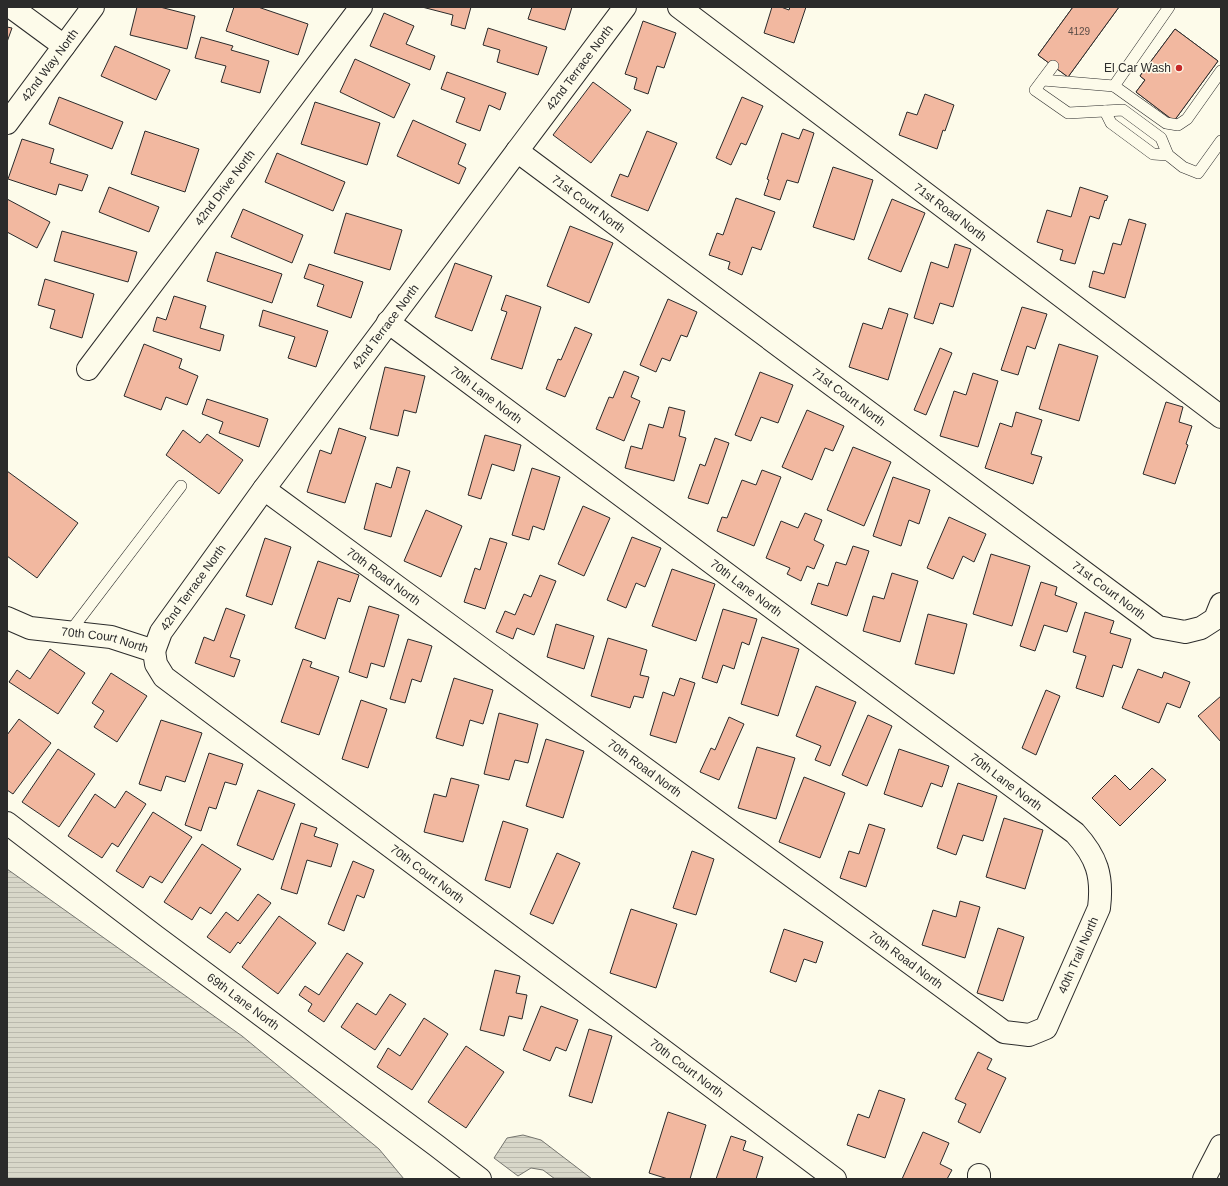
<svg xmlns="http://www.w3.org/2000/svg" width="1228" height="1186" viewBox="0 0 1228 1186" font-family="Helvetica,sans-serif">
<defs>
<pattern id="water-rules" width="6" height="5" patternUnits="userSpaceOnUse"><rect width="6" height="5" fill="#d8d7c9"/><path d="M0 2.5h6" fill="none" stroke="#bab9ad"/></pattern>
</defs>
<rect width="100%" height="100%" fill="#fdfbea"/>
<g fill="url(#water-rules)" stroke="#74746e">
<path d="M7,869L242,1036L379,1149L404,1179H7Z"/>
<path d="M523,1135L541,1140L592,1179H555L543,1170L531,1168L518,1176L494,1158L507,1138Z"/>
</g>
<g fill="#f2b8a0" stroke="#2b2b2b">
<path d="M137,7H160L195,16L187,49L130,35Z"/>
<path d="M234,7H258L308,24L298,55L226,31Z"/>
<path d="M422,7H471L465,29L451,25L453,15Z"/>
<path d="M532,7H572L565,30L528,19Z"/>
<path d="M772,7H781L789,10L790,7H806L794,43L764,33Z"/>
<path d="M1073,7H1119L1068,77L1038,55Z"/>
<path d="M1073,7H1119L1068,77L1038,55Z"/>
<path d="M384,13L414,26L406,44L435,56L430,70L370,46Z"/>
<path d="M643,21L676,33L664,68L657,66L648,94L634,89L637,78L625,74Z"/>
<path d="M7,27L12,28L7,42Z"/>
<path d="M488,28L547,47L538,75L497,62L500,50L483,45Z"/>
<path d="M1175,29L1218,61L1174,121L1136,92L1145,80L1140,76Z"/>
<path d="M1175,29L1218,61L1174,121L1136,92L1145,80L1140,76Z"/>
<path d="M201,37L233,46L231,50L269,61L260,93L221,82L226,66L195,58Z"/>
<path d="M115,46L170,70L156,100L101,76Z"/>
<path d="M355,59L410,84L394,118L340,92Z"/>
<path d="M447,72L506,93L500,110L489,105L480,131L456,122L465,98L441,89Z"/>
<path d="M593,82L631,110L591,163L553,135Z"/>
<path d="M925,94L954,105L945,131L943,130L937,149L899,135L907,112L917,115Z"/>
<path d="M59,97L123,122L112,149L49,124Z"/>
<path d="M742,97L763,106L746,145L741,143L731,165L716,158Z"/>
<path d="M315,102L380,123L367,165L301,144Z"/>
<path d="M413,120L466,144L458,164L466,168L459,184L397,156Z"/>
<path d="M803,129L814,133L798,183L787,180L780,200L764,195L769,180L767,179L782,133L799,139Z"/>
<path d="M145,131L199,149L185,192L131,174Z"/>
<path d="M647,131L677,143L648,211L611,196L620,174L628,177Z"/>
<path d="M22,139L54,149L50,163L88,175L82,191L59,184L56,195L8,179Z"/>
<path d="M277,153L345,182L333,211L265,182Z"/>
<path d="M833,167L873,180L854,240L813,227Z"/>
<path d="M109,187L159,207L149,232L99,212Z"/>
<path d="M1080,187L1108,196L1106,201L1105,200L1099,219L1090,216L1075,264L1060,260L1063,250L1037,242L1047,210L1071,217Z"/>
<path d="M736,198L775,212L761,250L752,247L742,275L728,269L730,262L709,255L717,233L723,235Z"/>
<path d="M7,199L50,222L37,248L7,232Z"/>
<path d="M892,199L925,213L901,272L868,259Z"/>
<path d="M243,209L303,235L292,263L231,237Z"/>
<path d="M346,213L402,230L390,270L334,253Z"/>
<path d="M1129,219L1146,224L1125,298L1089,287L1093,271L1104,274L1113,243L1121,245Z"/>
<path d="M570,226L613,243L589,303L547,286Z"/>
<path d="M62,231L137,252L128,282L54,261Z"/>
<path d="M955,244L971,249L953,307L940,303L933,324L914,318L931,262L948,268Z"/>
<path d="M216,252L282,274L272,303L207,281Z"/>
<path d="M455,263L492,276L472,331L435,317Z"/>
<path d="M309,264L363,282L351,318L317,306L324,285L304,278Z"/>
<path d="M45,279L94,294L82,338L50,328L55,310L38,305Z"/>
<path d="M506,295L541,307L522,369L491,359L507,312L501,310Z"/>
<path d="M174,296L206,306L200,328L224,335L220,351L153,331L157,317L166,320Z"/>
<path d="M668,299L697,312L687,337L681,335L670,361L662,358L656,372L640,365Z"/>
<path d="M1022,307L1047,314L1035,349L1027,346L1018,375L1001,370Z"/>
<path d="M889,308L908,314L888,380L849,367L863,323L882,329Z"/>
<path d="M263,310L328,331L316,367L288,358L295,337L259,326Z"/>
<path d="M575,327L592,334L565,397L546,389L558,359L561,360Z"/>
<path d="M144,344L182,359L179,368L198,376L187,405L166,397L161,410L124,396Z"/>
<path d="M1059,344L1098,356L1079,421L1039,409Z"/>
<path d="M940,348L952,353L926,415L914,410Z"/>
<path d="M385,367L425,376L416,413L404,410L398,436L370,429Z"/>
<path d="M624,371L639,377L631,397L640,401L624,441L596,429L609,397L613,398Z"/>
<path d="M760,372L793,385L778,423L761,417L751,441L735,435Z"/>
<path d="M973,373L998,381L978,447L940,436L954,391L966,395Z"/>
<path d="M207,399L268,419L259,447L219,433L223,422L202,414Z"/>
<path d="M1166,402L1183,407L1179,422L1192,426L1186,444L1188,445L1175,484L1143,474Z"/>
<path d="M669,407L685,411L679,436L686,438L674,481L625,468L631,446L642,449L649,424L663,428Z"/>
<path d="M807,410L844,426L833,451L825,448L812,480L782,467Z"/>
<path d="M1016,412L1042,420L1031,454L1042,457L1033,484L985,468L1000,423L1012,427Z"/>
<path d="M339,428L366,437L345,503L307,492L320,450L331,454Z"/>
<path d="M183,430L200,443L207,434L243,460L219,494L166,455Z"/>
<path d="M485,435L521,445L514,471L492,464L481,499L468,495Z"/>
<path d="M715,438L729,443L708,504L688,498L700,464L705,466Z"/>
<path d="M853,447L891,462L864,526L827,510Z"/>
<path d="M397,467L410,471L391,537L364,529L376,483L391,488Z"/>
<path d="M532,468L560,477L544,530L533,526L529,540L512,535Z"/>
<path d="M762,470L781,477L754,546L717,531L722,517L727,518L742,480L756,485Z"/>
<path d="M7,471L78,523L37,578L7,556Z"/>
<path d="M893,477L930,490L919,524L909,520L901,546L873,536Z"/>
<path d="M583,506L610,518L584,576L558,564Z"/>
<path d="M426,510L462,526L441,577L404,561Z"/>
<path d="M805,513L822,520L814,540L824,545L814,569L807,566L801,581L787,574L790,568L766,558L781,521L798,528Z"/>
<path d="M949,517L986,534L974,562L963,556L953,579L927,568Z"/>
<path d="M632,537L661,548L645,587L636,583L626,608L607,600Z"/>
<path d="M265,538L291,547L272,605L246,596Z"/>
<path d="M490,538L507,543L485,609L464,602L475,568L480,570Z"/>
<path d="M853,546L869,551L847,616L811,604L818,583L828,586L836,562L846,565Z"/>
<path d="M991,554L1030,566L1012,626L973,614Z"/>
<path d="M318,561L359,575L350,602L338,598L325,639L295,628Z"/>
<path d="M672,569L715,584L696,641L652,626Z"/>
<path d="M892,573L918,581L900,642L863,631L873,596L884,599Z"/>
<path d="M540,575L556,581L534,635L517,628L513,639L496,632L505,611L515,615L524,594L531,597Z"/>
<path d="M1041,582L1057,587L1055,595L1077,603L1067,632L1044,625L1035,651L1020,646Z"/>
<path d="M369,606L399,615L384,667L371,663L367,678L349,672Z"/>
<path d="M226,608L245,615L230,657L240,660L234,677L195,663L204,637L214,641Z"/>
<path d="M723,609L757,619L749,645L742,642L734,669L723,665L717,683L702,678Z"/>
<path d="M1085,612L1114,621L1110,633L1131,639L1122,668L1113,665L1103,697L1076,688L1086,656L1073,652Z"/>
<path d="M928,614L967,624L954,674L915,664Z"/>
<path d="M556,624L594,636L584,669L547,657Z"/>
<path d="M762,637L799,649L778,716L741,704Z"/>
<path d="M608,638L647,650L640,675L649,677L643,698L634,696L630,708L591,696Z"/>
<path d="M408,639L432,646L421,682L412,679L405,703L390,699Z"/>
<path d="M50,649L85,673L58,714L9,682L17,670L30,679Z"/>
<path d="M303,659L312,662L310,667L339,677L319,735L281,722Z"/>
<path d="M1138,669L1162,678L1164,672L1190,682L1180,708L1167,703L1159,723L1122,708Z"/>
<path d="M111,673L147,696L117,742L94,727L104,711L92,703Z"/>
<path d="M454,678L493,690L483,724L470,720L463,746L436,738Z"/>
<path d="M680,678L695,683L676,743L650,735L663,692L674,696Z"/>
<path d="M816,686L856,702L830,766L815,760L821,746L796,736Z"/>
<path d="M1046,690L1060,696L1036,755L1022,748Z"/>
<path d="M1221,696V742L1198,716Z"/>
<path d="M361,700L387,709L368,768L342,759Z"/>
<path d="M499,713L538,724L528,763L515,760L509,780L484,774Z"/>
<path d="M868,715L892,726L867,786L842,775Z"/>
<path d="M729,717L744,724L719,780L700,772L711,748L715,750Z"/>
<path d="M19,719L51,743L13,794L7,790V735Z"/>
<path d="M161,720L202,733L185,782L166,776L161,791L139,784Z"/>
<path d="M546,739L584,751L563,818L526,806Z"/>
<path d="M757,747L795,758L776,819L738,808Z"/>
<path d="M58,749L95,774L59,827L22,802Z"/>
<path d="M899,749L949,766L942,787L931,783L922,807L884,794Z"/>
<path d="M209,753L243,764L236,785L225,782L216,809L209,807L201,831L185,825Z"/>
<path d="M1152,768L1166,780L1120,826L1092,798L1115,775L1130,790Z"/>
<path d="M804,777L845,793L820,858L779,842Z"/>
<path d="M451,778L479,785L463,842L424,832L434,794L446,797Z"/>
<path d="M958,783L997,796L983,841L963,835L956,855L937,848Z"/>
<path d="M258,790L295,804L273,860L237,845Z"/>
<path d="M126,791L146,804L118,847L112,843L102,858L68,836L95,794L115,808Z"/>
<path d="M153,812L192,837L162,883L150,876L143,888L116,871Z"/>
<path d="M1004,818L1043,830L1025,889L986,877Z"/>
<path d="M503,821L528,829L510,888L485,880Z"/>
<path d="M301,823L317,828L314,836L338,844L331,867L307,860L297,894L281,889Z"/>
<path d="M869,824L885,829L866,887L840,878L849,851L859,854Z"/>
<path d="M202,844L241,869L211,914L200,907L192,920L164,902Z"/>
<path d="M692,851L714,859L696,915L673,908Z"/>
<path d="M557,853L580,863L553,924L530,914Z"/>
<path d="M353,861L374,870L364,898L357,895L344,931L328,924Z"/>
<path d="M258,894L271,903L240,944L238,942L230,953L207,937L226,912L238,921Z"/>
<path d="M960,901L980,907L965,958L922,945L933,910L956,917Z"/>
<path d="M631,909L677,924L656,988L610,973Z"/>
<path d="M279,916L316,943L278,994L242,967Z"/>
<path d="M998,928L1024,937L1003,1001L977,993Z"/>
<path d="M784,929L823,942L816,963L804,959L796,982L770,972Z"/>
<path d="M347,953L363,963L324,1022L308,1011L312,1004L299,995L305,986L319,995Z"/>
<path d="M495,970L520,976L516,993L527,995L522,1019L509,1016L504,1036L480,1030Z"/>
<path d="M390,994L406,1004L375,1050L341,1027L357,1003L376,1015Z"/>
<path d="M541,1006L578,1020L566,1051L556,1047L550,1061L523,1050Z"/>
<path d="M424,1018L448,1034L412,1090L377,1067L388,1048L400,1056Z"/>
<path d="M589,1029L612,1036L592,1103L569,1096Z"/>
<path d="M466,1046L504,1072L466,1128L428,1102Z"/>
<path d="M978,1052L992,1059L987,1069L1006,1078L980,1133L958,1122L966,1104L955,1099Z"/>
<path d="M879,1090L905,1099L885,1158L847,1145L858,1114L869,1118Z"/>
<path d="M668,1112L706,1125L690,1179H668L649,1173Z"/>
<path d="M923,1132L949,1143L940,1164L952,1170L947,1179H902Z"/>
<path d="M731,1136L746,1141L743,1150L763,1157L756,1179H716Z"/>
</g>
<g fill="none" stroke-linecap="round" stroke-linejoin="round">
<defs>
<g id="lane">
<path d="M1169,7L1114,86L1166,123L1178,125L1187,119L1221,71"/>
<path d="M1053,66L1035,90L1068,113L1123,110L1161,138L1168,155L1183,167L1198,173L1221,141"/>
<path d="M1043,80L1114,86"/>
<path d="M1105,111L1111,123L1153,154L1168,155"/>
<path d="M69,633L181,486"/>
</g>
<g id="street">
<path d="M11,7L64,46"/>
<path id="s1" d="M679,7L1221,417"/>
<path id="s2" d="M7,123L93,7"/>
<path id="s3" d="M517,151L1158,627L1185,632L1201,628L1215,619L1221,604"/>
<path id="s4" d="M88,369L361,7"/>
<path id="s5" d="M264,489L1004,1032L1029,1035L1046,1028L1099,908C1103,876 1097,857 1075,833L388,322"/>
<path id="s6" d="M7,618L30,628L111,637L154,651L156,664L164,677L835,1179"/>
<path id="s7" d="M154,651L161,632L264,489L625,7"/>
<path id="s8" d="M7,823L155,936L437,1146L480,1179"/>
<path d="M979,1179V1175"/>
</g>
<path id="highway" d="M1204,1179L1221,1146"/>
</defs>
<use href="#lane" stroke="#2b2b2b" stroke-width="12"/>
<use href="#street" stroke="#2b2b2b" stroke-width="24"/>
<use href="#highway" stroke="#2b2b2b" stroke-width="24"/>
<use href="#lane" stroke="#fdfbea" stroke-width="11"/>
<use href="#street" stroke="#fdfbea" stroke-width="22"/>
<use href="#highway" stroke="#fdfbea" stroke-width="22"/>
</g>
<circle fill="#c62828" stroke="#fdfbea" stroke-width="1.5" cx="1179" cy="68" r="4"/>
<g text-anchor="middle" stroke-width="3" stroke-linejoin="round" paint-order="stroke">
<g font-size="10" fill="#5d4e48">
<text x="1079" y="35">4129</text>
</g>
<g font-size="12" fill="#2b2b2b" stroke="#fdfbea">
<text dy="4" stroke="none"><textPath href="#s2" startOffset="72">42nd Way North</textPath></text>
<text dy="4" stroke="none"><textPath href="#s7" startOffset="723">42nd Terrace North</textPath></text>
<text dy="4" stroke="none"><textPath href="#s4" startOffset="227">42nd Drive North</textPath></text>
<text dy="4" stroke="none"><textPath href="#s3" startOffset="89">71st Court North</textPath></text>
<text dy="4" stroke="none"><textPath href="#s1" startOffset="340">71st Road North</textPath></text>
<text dy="4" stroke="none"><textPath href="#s7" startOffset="399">42nd Terrace North</textPath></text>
<text transform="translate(486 395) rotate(37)" y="4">70th Lane North</text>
<text dy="4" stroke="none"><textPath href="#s3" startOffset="413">71st Court North</textPath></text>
<text dy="4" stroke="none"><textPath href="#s5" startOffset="148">70th Road North</textPath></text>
<text dy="4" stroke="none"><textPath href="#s7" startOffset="75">42nd Terrace North</textPath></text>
<text transform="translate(746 588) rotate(37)" y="4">70th Lane North</text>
<text dy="4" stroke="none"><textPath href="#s3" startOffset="737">71st Court North</textPath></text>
<text dy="4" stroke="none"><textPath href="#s6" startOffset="101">70th Court North</textPath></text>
<text dy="4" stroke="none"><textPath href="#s5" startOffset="472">70th Road North</textPath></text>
<text transform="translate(1006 782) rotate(37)" y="4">70th Lane North</text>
<text dy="4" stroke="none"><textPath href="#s6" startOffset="509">70th Court North</textPath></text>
<text dy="4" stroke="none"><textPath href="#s5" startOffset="1041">40th Trail North</textPath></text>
<text dy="4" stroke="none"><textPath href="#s5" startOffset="796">70th Road North</textPath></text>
<text dy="4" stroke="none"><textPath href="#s8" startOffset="296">69th Lane North</textPath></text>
<text dy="4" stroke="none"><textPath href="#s6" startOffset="833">70th Court North</textPath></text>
</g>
<g font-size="12" fill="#2b2b2b" stroke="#fdfbea" text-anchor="end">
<text x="1171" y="72">El Car Wash</text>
</g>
</g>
<rect width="1228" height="1186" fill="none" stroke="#2b2b2b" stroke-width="16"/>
</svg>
